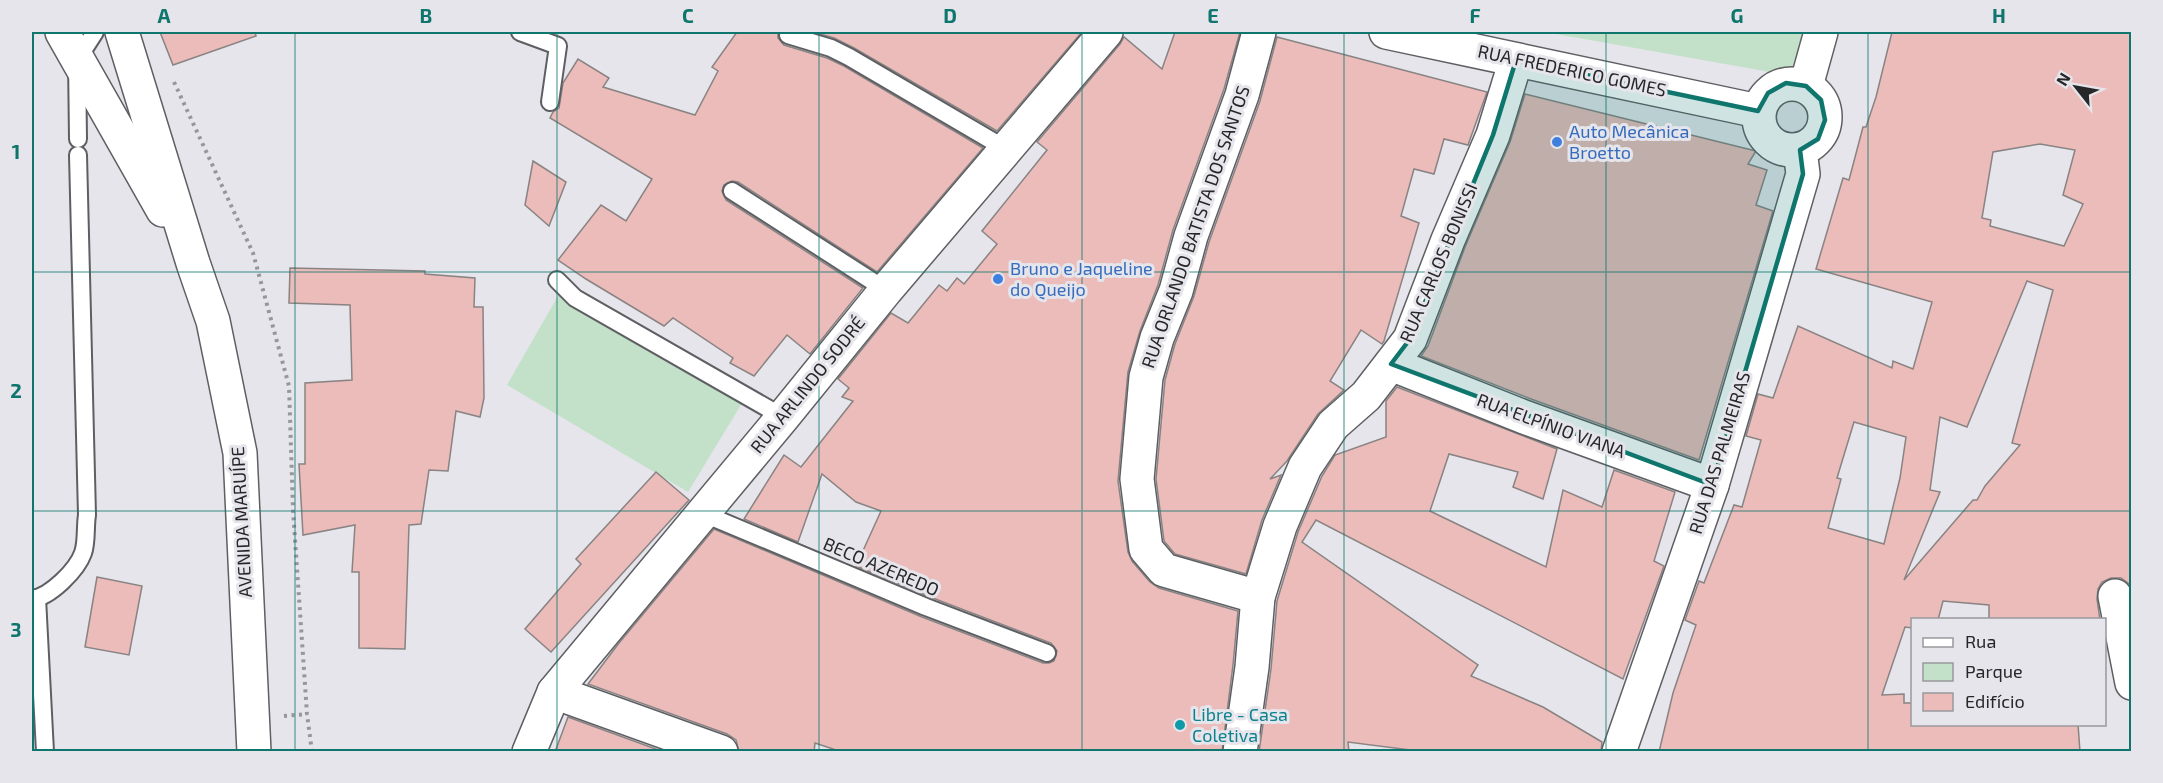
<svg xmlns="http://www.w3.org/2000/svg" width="2163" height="783" viewBox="0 0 2163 783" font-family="'Exo 2',sans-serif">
<rect width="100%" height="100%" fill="#e5e5eb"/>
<g fill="#c3e0c8">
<path d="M1545,32H1811L1798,77Z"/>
<path d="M566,282L750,390L688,492L507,385Z"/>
</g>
<g fill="#ebbcb9" stroke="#898383" stroke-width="1.5" fill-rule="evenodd">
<path d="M160,32H255L256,36L173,65Z"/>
<path d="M737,32H778V38L784,45L827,58L844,66L983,148L877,272L738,182L732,181L724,185L722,191L726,200L863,288L810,354L787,335L754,376L730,363L733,358L673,318L664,326L586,279L558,260L601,205L626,221L652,179L550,118L553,112L559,108L563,83L578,59L609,78L603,87L695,115L718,71L712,67Z"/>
<path d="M813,32H1082L997,131L854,48L834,38Z"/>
<path d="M1175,32H1240L1224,89L1173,230L1158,285L1140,331L1128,372L1118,481L1128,552L1132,561L1150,582L1159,588L1238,611L1233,665L1222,752H842L815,743L814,752H739L736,740L727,734L588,684L619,643L714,529L922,617L1043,663H1049L1054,661L1057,651L1051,643L930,597L856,566L881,511L856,502L822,474L798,542L744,519L784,455L801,467L853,401L842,397L849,388L838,379L891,313L908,323L939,285L947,291L957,278L964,284L997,244L982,231L1047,150L1037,142L1120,44L1124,37L1162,69Z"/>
<path d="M1892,32H2132V586L2121,578H2111L2102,582L2098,589L2097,599L2100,620H1989V605L1943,601L1938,620H1912V628L1905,627L1882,695L1904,694V703H1912V724H2078L2080,752H1659L1673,693L1696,625L1685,620L1699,581L1704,583L1734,505L1742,507L1761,440L1746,436L1758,394L1773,398L1798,326L1892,368L1893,361L1913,369L1932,302L1816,269L1843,178L1849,180L1863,127H1866L1876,97ZM2040,144L2075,150L2063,195L2083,204L2064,246L1990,226L1991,220L1982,218L1993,152ZM2027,281L2053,290L2012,443L2020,445L1985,486L1977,500H1973L1904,580L1940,492L1930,490L1940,417L1967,427ZM1854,422L1906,437L1900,478L1884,544L1828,528L1841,479L1837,478Z"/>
<path d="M1277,37L1487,92L1468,145L1444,139L1434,174L1414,169L1401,216L1419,223L1384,341L1382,344L1361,330L1330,381L1344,390L1318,414L1287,461L1270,479L1281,475L1262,520L1246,574L1175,554L1164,541L1156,479L1165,380L1175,344L1194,296L1209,242L1260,101Z"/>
<path d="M1525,94L1756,151L1748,164L1767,170L1756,205L1773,211L1699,460L1531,399L1421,356L1428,346L1465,247L1510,142Z"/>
<path d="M533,161L566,182L549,226L525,205Z"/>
<path d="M290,268L425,271V274L475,278L474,307H483L484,398L480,417L456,411L448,471L429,470L421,524L409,525L405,649L359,648V572H352L355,525L303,535L299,464H305V383L352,380L350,305L289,303Z"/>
<path d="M1397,387L1557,449L1543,499L1513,487L1518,472L1449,454L1430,511L1546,567L1563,490L1602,507L1614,470L1675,492L1654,561L1664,566L1623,679L1316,520L1302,542L1478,665L1471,676L1543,707L1602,742L1601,752H1426L1348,742L1349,752H1259L1271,669L1277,601L1298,532L1322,476L1335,455L1386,437V401Z"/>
<path d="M656,472L689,500L551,652L525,629L581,564L576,559Z"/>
<path d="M97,577L142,586L129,655L85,647Z"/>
<path d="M568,717L664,752H555Z"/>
</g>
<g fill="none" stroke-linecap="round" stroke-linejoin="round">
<defs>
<g id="service">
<path d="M520,32L558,46L550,102"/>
<path d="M788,35L831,48L849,57L1006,149"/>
<path d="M78,139L77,60L95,32"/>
<path d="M732,191L886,290"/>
<path d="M557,280L575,298L783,417"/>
<path d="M702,513L926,607L1047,653"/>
<path d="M37,598L45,752"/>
<path d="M32,599C50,597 77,570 83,553C87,542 85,527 87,515L78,155"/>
</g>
<g id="minor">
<path d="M1386,32L1758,111"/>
<path d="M1391,364L1524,417L1712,485"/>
<path d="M2115,596L2132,683"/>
<path d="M1258,597L1164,570L1146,549L1137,479L1146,377L1157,338L1176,291L1191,236L1242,95L1259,32"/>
<path d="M554,692L721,752"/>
<path d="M529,752L554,692L783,417L886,290L1106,32"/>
<path d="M1240,752L1252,667L1258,597L1280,526L1305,467L1333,425L1366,396L1410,339L1448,240L1493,135L1516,60"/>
</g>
<g id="tertiary">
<circle cx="1792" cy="117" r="33"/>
<path d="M1806,86L1821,32"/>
<path d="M1619,752L1712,485L1803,174L1800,150"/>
</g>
<g id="secondary">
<path d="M62,32L163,210"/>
<path d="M122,32L193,263L213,321L240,453L254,752"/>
</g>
</defs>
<use href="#service" stroke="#5e5f63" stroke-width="20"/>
<use href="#minor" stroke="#5e5f63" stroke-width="36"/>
<use href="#tertiary" stroke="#5e5f63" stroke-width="36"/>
<use href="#secondary" stroke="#5e5f63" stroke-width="36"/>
<g stroke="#96969b" stroke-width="4" stroke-dasharray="3 4.5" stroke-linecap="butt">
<path d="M174,82L253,253L289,386L293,510L307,714L312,752"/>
<path d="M284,716L307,714"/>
</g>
<use href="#service" stroke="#fff" stroke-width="16"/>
<use href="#minor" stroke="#fff" stroke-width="33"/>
<use href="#tertiary" stroke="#fff" stroke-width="33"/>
<use href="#secondary" stroke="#fff" stroke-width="33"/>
</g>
<path fill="#0f766e" fill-opacity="0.2" stroke="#0f766e" stroke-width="4.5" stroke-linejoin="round" d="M1516,60L1758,111L1768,93L1786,83L1806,86L1821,100L1825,120L1818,139L1800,150L1803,174L1712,485L1391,364L1410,339L1493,135Z"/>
<path fill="none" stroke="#0f766e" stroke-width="1.5" stroke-opacity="0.55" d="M295,32V752M557,32V752M819,32V752M1082,32V752M1344,32V752M1606,32V752M1868,32V752M32,272H2132M32,511H2132"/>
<g fill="#3f7fe0" stroke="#e5e5eb" stroke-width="2">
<circle cx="1557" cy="142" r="6"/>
<circle cx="998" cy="279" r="6"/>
</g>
<circle fill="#0f9aa8" stroke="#e5e5eb" stroke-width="2" cx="1180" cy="725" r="6"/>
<g text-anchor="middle" stroke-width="6" stroke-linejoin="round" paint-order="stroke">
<g font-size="18" fill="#272729" stroke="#e5e5eb">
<text transform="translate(1572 71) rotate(12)" y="6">RUA FREDERICO GOMES</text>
<text transform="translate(1196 227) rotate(-71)" y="6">RUA ORLANDO BATISTA DOS SANTOS</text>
<text transform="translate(1439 263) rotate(-67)" y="6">RUA CARLOS BONISSI</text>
<text transform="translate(808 385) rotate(-51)" y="6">RUA ARLINDO SODRÉ</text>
<text transform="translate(1551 426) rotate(20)" y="6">RUA ELPÍNIO VIANA</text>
<text transform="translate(1720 453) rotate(-73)" y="6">RUA DAS PALMEIRAS</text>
<text transform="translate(242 522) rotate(-93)" y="6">AVENIDA MARUÍPE</text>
<text transform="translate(881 567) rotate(23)" y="6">BECO AZEREDO</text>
</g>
<g font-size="18" fill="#366cbe" stroke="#e5e5eb" text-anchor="start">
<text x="1569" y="138">Auto Mecânica<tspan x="1569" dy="21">Broetto</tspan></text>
<text x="1010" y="275">Bruno e Jaqueline<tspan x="1010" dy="21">do Queijo</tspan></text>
</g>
<g font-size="18" fill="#0d838f" stroke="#e5e5eb" text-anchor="start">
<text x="1192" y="721">Libre - Casa<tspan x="1192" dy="21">Coletiva</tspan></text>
</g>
</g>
<rect width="2163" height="783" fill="none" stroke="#e5e5eb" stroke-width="66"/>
<rect x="1911" y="618" width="195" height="108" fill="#e5e5eb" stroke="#99999d" stroke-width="1.5"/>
<rect x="1923" y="638" width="30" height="9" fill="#ffffff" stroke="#99999d" stroke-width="1.5"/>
<text x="1965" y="648" font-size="18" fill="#272729">Rua</text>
<rect x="1923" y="663" width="30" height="18" fill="#c3e0c8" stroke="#99999d" stroke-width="1.5"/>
<text x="1965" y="678" font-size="18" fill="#272729">Parque</text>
<rect x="1923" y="693" width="30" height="18" fill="#ebbcb9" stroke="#99999d" stroke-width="1.5"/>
<text x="1965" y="708" font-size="18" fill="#272729">Edifício</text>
<g transform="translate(2076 87) rotate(301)" stroke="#e5e5eb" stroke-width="4.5" paint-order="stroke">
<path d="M0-4.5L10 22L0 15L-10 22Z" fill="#272729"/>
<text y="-9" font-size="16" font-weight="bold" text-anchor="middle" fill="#272729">N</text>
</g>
<rect x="33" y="33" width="2097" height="717" fill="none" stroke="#0f766e" stroke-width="2"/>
<g font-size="20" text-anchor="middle" font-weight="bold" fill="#0f766e">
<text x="164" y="23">A</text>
<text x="426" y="23">B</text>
<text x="688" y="23">C</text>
<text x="950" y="23">D</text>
<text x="1213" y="23">E</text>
<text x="1475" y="23">F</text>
<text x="1737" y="23">G</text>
<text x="1999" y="23">H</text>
<text x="16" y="159">1</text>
<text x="16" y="398">2</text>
<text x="16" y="637">3</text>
</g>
</svg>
